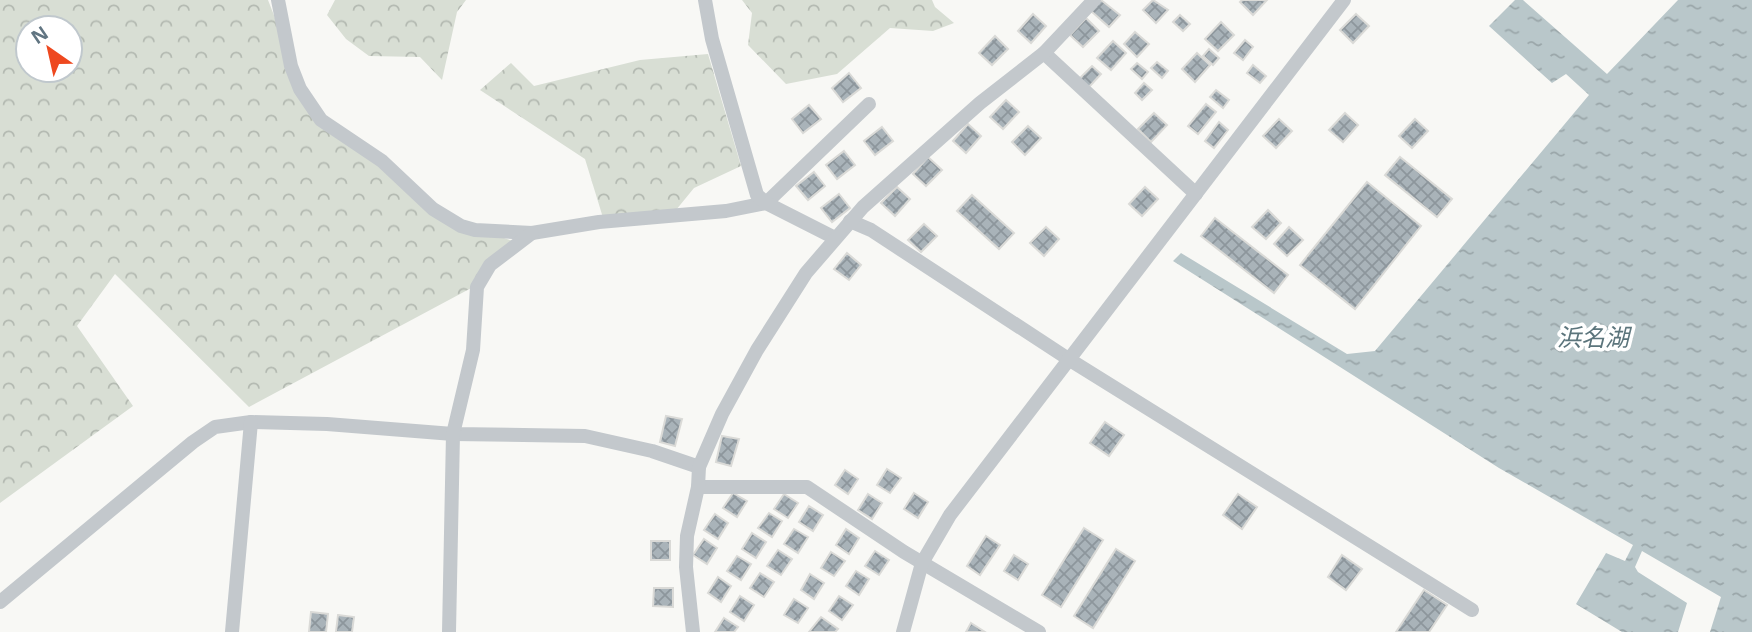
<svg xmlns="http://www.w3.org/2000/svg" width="1752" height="632" viewBox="0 0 1752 632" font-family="'Noto Sans','Noto Sans JP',sans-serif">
<defs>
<pattern id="forest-crowns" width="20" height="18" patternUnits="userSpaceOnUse" patternTransform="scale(1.75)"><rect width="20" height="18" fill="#d8ded4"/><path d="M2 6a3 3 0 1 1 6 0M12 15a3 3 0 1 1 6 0" fill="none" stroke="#b3b9b1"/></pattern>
<pattern id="water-ripples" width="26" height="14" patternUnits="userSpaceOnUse" patternTransform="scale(1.75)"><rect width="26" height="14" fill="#b9c7ca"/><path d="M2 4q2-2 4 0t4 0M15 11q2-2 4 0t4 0" fill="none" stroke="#9aa6a9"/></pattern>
<pattern id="building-cross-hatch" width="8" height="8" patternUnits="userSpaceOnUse" patternTransform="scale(1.75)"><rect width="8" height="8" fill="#a9b3b9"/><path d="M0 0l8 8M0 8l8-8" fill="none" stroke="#8d969c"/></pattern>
</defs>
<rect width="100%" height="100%" fill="#f8f8f5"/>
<g fill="url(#forest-crowns)" fill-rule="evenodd">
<path d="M0,0H268L309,105L452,221L519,243L475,286L249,407L115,274L77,326L133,406L0,503ZM28,28H70V70H28Z"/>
<path d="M335,0H466L457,12L442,80L420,57L369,56L346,39L327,15Z"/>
<path d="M742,0H932L935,7L954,23L933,31L890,28L837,74L786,84L748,45L752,13Z"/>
<path d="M708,54L741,166L694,188L676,210L604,221L585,159L480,90L511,63L534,86L640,60Z"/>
</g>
<path fill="url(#water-ripples)" d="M1515,0H1523L1607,74L1678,0H1752V632H1710L1721,597L1642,551L1635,567L1638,572L1687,603L1678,632H1622L1576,604L1606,553L1625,561L1633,545L1499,468L1173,261L1181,253L1347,354L1375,351L1589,95L1566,74L1552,83L1489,26Z"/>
<g fill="url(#building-cross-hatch)" stroke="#dadad7" stroke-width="2">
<path d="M1101,0L1120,15L1109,27L1091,11Z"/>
<path d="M1153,0L1168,10L1156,23L1143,10Z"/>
<path d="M1242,0H1267L1253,15L1240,2Z"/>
<path d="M1033,14L1046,26L1031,43L1018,31Z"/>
<path d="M1356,14L1369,26L1353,43L1340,30Z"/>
<path d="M1180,15L1190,24L1183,31L1173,22Z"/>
<path d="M1086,18L1099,31L1083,47L1070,35Z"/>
<path d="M1221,22L1234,35L1218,51L1205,39Z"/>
<path d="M1135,32L1149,44L1137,57L1124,44Z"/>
<path d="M995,36L1008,49L992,65L979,53Z"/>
<path d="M1245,40L1253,47L1243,60L1234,53Z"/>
<path d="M1113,41L1126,53L1111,70L1097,58Z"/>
<path d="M1209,49L1219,58L1213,65L1203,56Z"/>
<path d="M1197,53L1210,65L1195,82L1182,69Z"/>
<path d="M1157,62L1168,71L1162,78L1151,68Z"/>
<path d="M1137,63L1148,72L1142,79L1131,69Z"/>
<path d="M1253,65L1266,76L1260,83L1247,73Z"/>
<path d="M1092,66L1101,74L1088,88L1079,79Z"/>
<path d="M849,73L861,88L843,102L832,88Z"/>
<path d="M1144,83L1152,90L1142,100L1135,93Z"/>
<path d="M1216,90L1229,100L1223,108L1210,97Z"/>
<path d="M1006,100L1019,112L1003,129L990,117Z"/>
<path d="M1206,104L1216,112L1198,134L1188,126Z"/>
<path d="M809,105L821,119L803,133L792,119Z"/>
<path d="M1154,113L1167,125L1151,142L1138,129Z"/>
<path d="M1345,113L1358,125L1343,142L1329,130Z"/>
<path d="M1279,119L1292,131L1276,148L1263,136Z"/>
<path d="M1415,119L1428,131L1412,148L1399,136Z"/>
<path d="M1219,122L1228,130L1214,148L1205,141Z"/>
<path d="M968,124L981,136L966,153L953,141Z"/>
<path d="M1028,126L1041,138L1025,155L1012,142Z"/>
<path d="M882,127L893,141L875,155L864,141Z"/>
<path d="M844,151L855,165L837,179L826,165Z"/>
<path d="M928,157L942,170L926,186L913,174Z"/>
<path d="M1400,157L1452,199L1437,217L1385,175Z"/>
<path d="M814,172L825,186L808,200L796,186Z"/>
<path d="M1367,182L1421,226L1355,309L1300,265Z"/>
<path d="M897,187L910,199L895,216L881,203Z"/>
<path d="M1145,187L1158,199L1142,216L1129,204Z"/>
<path d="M839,194L850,208L832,222L821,208Z"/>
<path d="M972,195L1014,233L999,249L957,211Z"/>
<path d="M1268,210L1281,223L1266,239L1252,227Z"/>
<path d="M1215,218L1288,275L1274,293L1201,236Z"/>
<path d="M924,224L937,236L921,252L908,240Z"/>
<path d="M1046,227L1059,239L1044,256L1030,243Z"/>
<path d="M1289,227L1303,240L1287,256L1274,244Z"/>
<path d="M847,253L861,265L849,280L834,269Z"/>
<path d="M666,416L682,419L675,446L660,442Z"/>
<path d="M1105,422L1124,435L1109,456L1090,443Z"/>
<path d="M722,436L739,439L731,466L716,462Z"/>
<path d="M887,469L901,478L890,493L877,485Z"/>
<path d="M845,470L858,479L848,494L835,485Z"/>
<path d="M733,493L747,501L737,517L723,508Z"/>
<path d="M914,493L928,502L918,518L904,509Z"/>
<path d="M784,494L798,503L788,518L774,509Z"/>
<path d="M868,494L882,503L872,519L858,510Z"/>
<path d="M1238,494L1257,507L1242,529L1223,515Z"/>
<path d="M809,506L823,515L813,531L799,522Z"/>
<path d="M769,513L782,521L772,537L758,528Z"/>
<path d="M715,514L728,523L718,539L704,530Z"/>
<path d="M1084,528L1103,540L1061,607L1042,595Z"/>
<path d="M794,529L808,537L798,553L784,544Z"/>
<path d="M846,529L859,538L849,554L836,545Z"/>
<path d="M752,533L766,542L756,558L742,549Z"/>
<path d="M986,536L1000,545L980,575L967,566Z"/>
<path d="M704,539L717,548L707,564L693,555Z"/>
<rect x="651" y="541" width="19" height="19"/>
<path d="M1116,549L1135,561L1093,628L1074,616Z"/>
<path d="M778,550L792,559L781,575L767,566Z"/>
<path d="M875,551L889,560L879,575L865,566Z"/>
<path d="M831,552L845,561L834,576L821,568Z"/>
<path d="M1014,555L1028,564L1018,580L1004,571Z"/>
<path d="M1342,555L1362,569L1346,590L1328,577Z"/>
<path d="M737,556L751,564L741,580L727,571Z"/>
<path d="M856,571L869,579L859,595L846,586Z"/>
<path d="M760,573L774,582L764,597L750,588Z"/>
<path d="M810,574L824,583L814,599L801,590Z"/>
<path d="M718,577L731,586L721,602L708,593Z"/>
<path d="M654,588H673V607L653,606Z"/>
<path d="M1424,590L1447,605L1429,632H1396Z"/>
<path d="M740,596L754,605L744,621L730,612Z"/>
<path d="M839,596L853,605L842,620L829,611Z"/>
<path d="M794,599L808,608L798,623L784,615Z"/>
<path d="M311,612L328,614L326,632H309Z"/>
<path d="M338,615L354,617L352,632H336Z"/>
<path d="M821,617L838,629L835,632H809Z"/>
<path d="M724,618L738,627L734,632H715Z"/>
<path d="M971,623L985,632H966Z"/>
</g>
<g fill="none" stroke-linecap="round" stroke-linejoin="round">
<g stroke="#c3c8cc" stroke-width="14">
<path d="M278,0L291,66L300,89L321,120L382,161L433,209L461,226L475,230L532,233L599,222L726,211L766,203L869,104"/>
<path d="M705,0L712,39L757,195L766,203L835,238"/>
<path d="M1044,53L1196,194"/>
<path d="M850,221L871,230L1070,360L1472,610"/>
<path d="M698,487H807L904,552L1039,632"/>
<path d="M0,602L193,442L215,427L251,422L327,424L453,434L585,436L652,451L699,467"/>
<path d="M232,632L251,422"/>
<path d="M449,632L453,434L473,350L477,287L490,265L532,233"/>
<path d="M693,632L686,567L687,536L698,487L699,467L722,414L757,350L806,273L863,207L980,103L1044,53L1094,0"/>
<path d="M903,632L922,563L950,515L1344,0"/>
</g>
</g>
<g text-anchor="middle" stroke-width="7" stroke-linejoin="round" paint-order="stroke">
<g font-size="24" font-style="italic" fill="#5c757c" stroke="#fff">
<text x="1593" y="346">浜名湖</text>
</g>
</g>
<g transform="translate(49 49) rotate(326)"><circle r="33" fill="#ffffff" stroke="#c0c8cd" stroke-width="2"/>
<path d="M0-5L12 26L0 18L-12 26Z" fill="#ee481f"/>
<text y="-10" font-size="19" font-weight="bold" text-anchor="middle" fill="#617582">N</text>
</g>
</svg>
